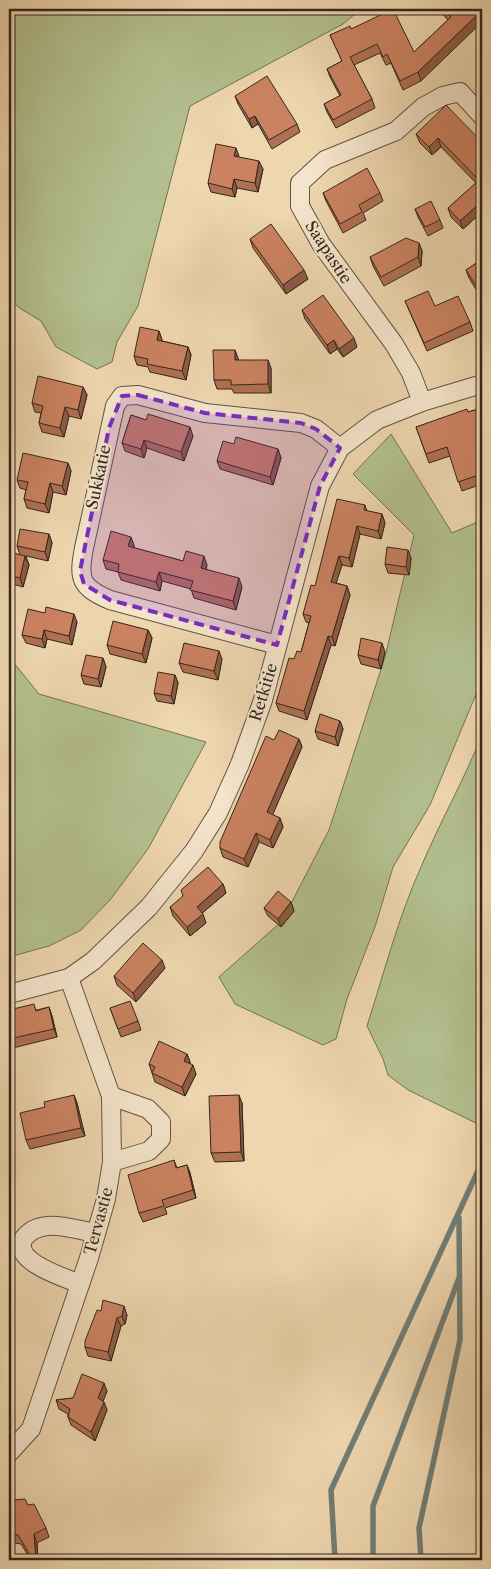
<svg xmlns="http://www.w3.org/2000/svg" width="491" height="1569" viewBox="0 0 491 1569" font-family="'Libre Caslon Text',serif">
<rect width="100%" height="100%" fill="#eed6af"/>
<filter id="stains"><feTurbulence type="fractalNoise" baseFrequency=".004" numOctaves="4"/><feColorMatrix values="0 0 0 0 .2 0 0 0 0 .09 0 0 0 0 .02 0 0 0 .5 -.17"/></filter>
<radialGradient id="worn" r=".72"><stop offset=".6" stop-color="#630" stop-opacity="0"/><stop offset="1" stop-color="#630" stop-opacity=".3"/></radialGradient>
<g fill="#b3bf8f" stroke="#727356">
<path d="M9,9H361L343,24L190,106L138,306L117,342L112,362L97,369L56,347L41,321L18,307L10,298Z"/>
<path d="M391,434L452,533L482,520V680L430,805L393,867L375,927L347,999L336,1039L323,1045L235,1004L219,977L282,921L329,830L385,657L414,535L353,474Z"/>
<path d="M9,657L39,694L206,742L148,849L110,900L81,930L49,946L9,957Z"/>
<path d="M482,735V1126L408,1090L388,1075L383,1059L367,1026C384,973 398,918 421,867C440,822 464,780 482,735Z"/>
</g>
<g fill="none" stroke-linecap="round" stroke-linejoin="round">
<g stroke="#717e76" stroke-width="5.5">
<path d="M335,1560L331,1490L482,1162"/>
<path d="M373,1560V1506L459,1278"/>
<path d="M421,1560L419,1528L460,1340L459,1218"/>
</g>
<defs>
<g id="minor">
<path d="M422,402L411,373L394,344L321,244L300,206V183L325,160L396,131L423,107L443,96L460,92L482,116"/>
<path d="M277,645L110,600C80,587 78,579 84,548L115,406L122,396L138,395L205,413L301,423L316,429L340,448"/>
<path d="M9,994L69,978L93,961L149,907L194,851L218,813L240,764L263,700L320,486L340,448L377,420L422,402L482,384"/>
<path d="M111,1096L148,1109L161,1122V1139L149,1151L112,1162"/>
<path d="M80,1284C66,1278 9,1261 24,1238C30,1230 37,1227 47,1226C62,1224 81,1231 96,1233"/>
<path d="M9,1453L31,1429L89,1258L106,1199L112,1162L111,1096L69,978"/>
</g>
</defs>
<use href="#minor" stroke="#615341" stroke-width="20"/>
<use href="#minor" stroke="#f4e4cb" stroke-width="18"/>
</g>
<g fill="#af7053" stroke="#32271c">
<path d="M438,9H475L421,81L403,90L391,63L386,65L380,53L354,65L372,99L375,108L336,128L327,112L324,104L340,96L330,77L327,69L342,61L330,35L351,29L414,52L448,20Z"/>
<path d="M235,96L297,124L300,132L272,149L258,124L252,128L238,104Z"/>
<path d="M416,134L482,142V213V212L463,229L451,217L448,208L476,183L441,147L432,155L420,143Z"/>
<path d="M239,157L263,169L258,192L237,188L235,197L211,192L208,183Z"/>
<path d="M323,193H380L383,201L363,213L366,220L343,233L326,201Z"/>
<path d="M415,209L440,220L443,228L428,236L418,217Z"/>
<path d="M250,239L308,279L286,294L253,248Z"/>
<path d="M419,243L422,251L421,266L384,286L373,266L370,257Z"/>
<path d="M481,260L480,296L469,278L466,270Z"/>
<path d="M405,301L435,306L470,322L473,331L427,351Z"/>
<path d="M302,310L357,347L343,357L337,349L330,354L305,319Z"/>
<path d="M159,331L162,340V341L188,347L191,355L186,380L150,372L148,367L137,365L134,356Z"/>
<path d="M238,358V360L271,368V393H234L232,389H217L214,380Z"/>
<path d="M83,387L87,395L81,419L69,416L64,437L42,432L39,423L41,413L35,412L32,403Z"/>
<path d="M482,408V447H480L482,453V484L462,491L450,456L429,463L416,427Z"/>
<path d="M131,415L193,436L184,461L147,448L144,458L125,451L122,443Z"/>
<path d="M278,449L281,458L273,485L220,469L217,461Z"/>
<path d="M68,463L71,471L66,495L53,492L49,513L27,508L24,499L26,490L20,488L17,480Z"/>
<path d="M365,505L367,511L382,514L385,523L381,539L360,534L352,567L342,565L336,583L347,586L350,595L335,646L331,645L307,720L279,711L276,703L294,659L301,652L309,623L306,622L303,614L315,586Z"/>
<path d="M49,534L52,543L48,561L26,556L29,565L23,587L9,583V552L20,555L17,546Z"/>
<path d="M134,545V548L183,561L207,565L206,569L242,587L236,610L194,598L191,589L162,581L160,591L121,580L118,572L106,569L103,560Z"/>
<path d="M411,558L409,575L388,573L385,564Z"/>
<path d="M77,622L72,645L47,639L45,648L26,643L22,635Z"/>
<path d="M148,630L152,638L146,663L110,654L107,645Z"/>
<path d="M385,652L381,669L361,664L358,655Z"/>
<path d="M103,658L106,667L101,687L84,684L81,675Z"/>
<path d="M222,659L218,680L183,672L179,663Z"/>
<path d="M175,675L178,683L174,704L157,701L154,693Z"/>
<path d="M340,721L343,729L338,746L318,739L315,731Z"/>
<path d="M299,739L302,747L272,815L280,818L283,827L273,848L259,842L248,867L223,857L220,848L274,740Z"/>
<path d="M223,884L226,893L202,913L206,923L190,936L173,916L170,907Z"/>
<path d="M291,902L294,911L281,927L268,916L264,908Z"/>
<path d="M165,968L136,1002L117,985L114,976Z"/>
<path d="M49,1007L52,1016L57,1037L9,1049V1010H37Z"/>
<path d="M110,1008L138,1021L141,1030L121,1037Z"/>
<path d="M187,1054L190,1062V1064L196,1074L185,1096L155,1082L149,1064Z"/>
<path d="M74,1095L77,1103L85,1136L30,1149L26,1140L45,1107Z"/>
<path d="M242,1103L244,1161L215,1162L211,1153Z"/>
<path d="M174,1160L177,1168L187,1165L190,1173L196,1198L165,1208L167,1214L143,1222L139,1213Z"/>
<path d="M101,1311L127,1315L125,1324L121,1326L111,1361L88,1356L85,1347Z"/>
<path d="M107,1391L103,1401L107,1410L95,1441L71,1425L68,1417V1414L59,1409L56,1400L73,1398Z"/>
<path d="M9,1494L14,1500L28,1505L46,1528L49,1537L37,1543L38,1560H31L21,1544L15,1543L9,1532Z"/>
</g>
<g fill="#8e5b44" stroke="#32271c">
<path d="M479,13L482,22L421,81L418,72Z"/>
<path d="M255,116L258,124L252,128L249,119Z"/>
<path d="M438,138L441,147L432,155L429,147Z"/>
<path d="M236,148L239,156H234Z"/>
<path d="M259,161L263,169L258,192L255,183Z"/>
<path d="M234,179L237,188L235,197L232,189Z"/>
<path d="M479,204L482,212L463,229L460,221Z"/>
<path d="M419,243L422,251L421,266L418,257Z"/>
<path d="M304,270L308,279L286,294L283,285Z"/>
<path d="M482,284V295L480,296L477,287Z"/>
<path d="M159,331L162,340L161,349L157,340Z"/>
<path d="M354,338L357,347L343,357L339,349Z"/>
<path d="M334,340L337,349L330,354L327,345Z"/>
<path d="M188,347L191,355L186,380L182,371Z"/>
<path d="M235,350L238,358V369L235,360Z"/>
<path d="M268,360L271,368V393L268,384Z"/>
<path d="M83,387L87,395L81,419L78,410Z"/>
<path d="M65,407L69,416L64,437L60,428Z"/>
<path d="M190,427L193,436L184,461L181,452Z"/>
<path d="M144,440L147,448L144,458L141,449Z"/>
<path d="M278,449L281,458L273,485L270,477Z"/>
<path d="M68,463L71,471L66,495L62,486Z"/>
<path d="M50,483L53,492L49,513L45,504Z"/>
<path d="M382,514L385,523L381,539L378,531Z"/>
<path d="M357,526L360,534L352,567L349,558Z"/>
<path d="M49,534L52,543L48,561L45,552Z"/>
<path d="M131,537L134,545L132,555L128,546Z"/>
<path d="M408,550L411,558L409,575L406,567Z"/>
<path d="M25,556L29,565L23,587L20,578Z"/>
<path d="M204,556L207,565L204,576L201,568Z"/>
<path d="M339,556L342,565L334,590L331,582Z"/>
<path d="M159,572L162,581L160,591L156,582Z"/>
<path d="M239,578L242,587L236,610L233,601Z"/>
<path d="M347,586L350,595L335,646L332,637Z"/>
<path d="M74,614L77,622L72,645L69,636Z"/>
<path d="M44,630L47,639L45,648L42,639Z"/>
<path d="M148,630L152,638L146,663L142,654Z"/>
<path d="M328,636L331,645L307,720L304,711Z"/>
<path d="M382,643L385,652L381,669L378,660Z"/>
<path d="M219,651L222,659L218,680L214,671Z"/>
<path d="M103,658L106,667L101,687L98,679Z"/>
<path d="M175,675L178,683L174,704L171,696Z"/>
<path d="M340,721L343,729L338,746L335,737Z"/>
<path d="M299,739L302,747L270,821L267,812Z"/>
<path d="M280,818L283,827L273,848L270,840Z"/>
<path d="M256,833L259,842L248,867L244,859Z"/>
<path d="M223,884L226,893L200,915L197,907Z"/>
<path d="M291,902L294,911L281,927L278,919Z"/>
<path d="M203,914L206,923L190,936L187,927Z"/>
<path d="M162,960L165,968L136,1002L133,993Z"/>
<path d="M49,1007L52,1016L57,1037L54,1029Z"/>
<path d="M187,1054L190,1062L187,1069L184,1061Z"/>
<path d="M193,1065L196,1074L185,1096L182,1087Z"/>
<path d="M74,1095L77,1103L85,1136L81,1128Z"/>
<path d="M239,1095L242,1103L244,1161L241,1152Z"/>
<path d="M187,1165L190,1173L196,1198L193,1190Z"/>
<path d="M124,1306L127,1315L125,1324L122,1316Z"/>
<path d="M117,1318L121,1326L111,1361L108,1352Z"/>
<path d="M104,1383L107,1391L101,1407L98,1398Z"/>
<path d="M104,1402L107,1410L95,1441L91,1432Z"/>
<path d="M34,1534L37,1543L38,1560H36Z"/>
</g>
<g fill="#cb8261" stroke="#32271c">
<path d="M393,9L414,52L451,17L443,9H475L479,13L418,72L400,81L387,54L383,57L377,44L350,57L372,99L333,120L324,104L341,95L327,69L342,61L330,35L350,26L351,29Z"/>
<path d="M267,76L297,124L269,140L255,116L249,119L235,96Z"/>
<path d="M446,105L482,142V208L479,204L460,221L448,208L479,180L438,138L429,147L416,134Z"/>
<path d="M216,144L236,148L234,156L259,161L255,183L234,179L232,189L208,183Z"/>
<path d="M367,168L380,193L359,205L362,212L340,224L323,193Z"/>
<path d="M431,201L440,220L425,227L415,209Z"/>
<path d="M271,224L304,270L283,285L250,239Z"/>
<path d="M406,238L419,243L418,257L381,277L370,257Z"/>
<path d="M481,260L482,263V284L477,287L466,270Z"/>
<path d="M428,291L435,306L458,296L470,322L424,343L405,301Z"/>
<path d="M323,295L354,338L339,349L334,340L327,345L302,310Z"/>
<path d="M140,327L159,331L157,340L188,347L182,371L147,364L148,359L134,356Z"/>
<path d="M213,350H235V360H268V384L231,385V380H214Z"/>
<path d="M38,376L83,387L78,410L65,407L60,428L39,423L43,406L32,403Z"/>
<path d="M482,408V437L477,439L482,453V474L458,482L447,447L426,454L416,427L467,409L468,412Z"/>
<path d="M148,414L190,427L181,452L144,440L141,449L122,443L131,415L146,420Z"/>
<path d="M236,437L278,449L270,477L217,461L223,441L234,444Z"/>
<path d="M23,453L68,463L62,486L50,483L45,504L24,499L28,482L17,480Z"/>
<path d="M337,499L365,505L364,510L382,514L378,531L357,526L349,558L339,556L331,582L347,586L332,637L328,636L304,711L276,703L289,658L294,659L297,651L301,652L311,616L303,614L311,585L315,586Z"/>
<path d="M20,529L49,534L45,552L17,546Z"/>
<path d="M111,531L131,537L128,546L183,561L186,551L204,556L201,568L239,578L233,601L190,590L193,581L159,572L156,582L118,572L119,564L103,560Z"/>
<path d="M387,547L408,550L406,567L385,564Z"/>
<path d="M9,552L25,556L20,578L9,575Z"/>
<path d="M46,607L74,614L69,636L44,630L42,639L22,635L28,609L45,613Z"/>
<path d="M113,621L148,630L142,654L107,645Z"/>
<path d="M361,638L382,643L378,660L358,655Z"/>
<path d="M184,643L219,651L214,671L179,663Z"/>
<path d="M86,655L103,658L98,679L81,675Z"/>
<path d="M158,672L175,675L171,696L154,693Z"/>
<path d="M320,714L340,721L335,737L315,731Z"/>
<path d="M279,730L299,739L267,812L280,818L270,840L256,833L244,859L220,848V842L266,736L274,740Z"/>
<path d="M208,867L223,884L197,907L203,914L187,927L170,907L183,896L181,890Z"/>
<path d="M278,891L291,902L278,919L264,908Z"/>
<path d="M143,943L162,960L133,993L114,976Z"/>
<path d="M130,1001L138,1021L118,1029L110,1008Z"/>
<path d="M34,1004L36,1011L49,1007L54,1029L9,1039V1010Z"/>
<path d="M159,1041L187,1054L184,1061L193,1065L182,1087L152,1073L155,1067L149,1064Z"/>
<path d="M74,1095L81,1128L26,1140L20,1113L45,1107L44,1102Z"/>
<path d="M239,1095L241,1152L211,1153L209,1096Z"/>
<path d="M174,1160L176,1168L187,1165L193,1190L162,1200L164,1206L139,1213L128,1175Z"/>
<path d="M103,1300L124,1306L122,1316L117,1318L108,1352L85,1347V1341L97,1310L101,1311Z"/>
<path d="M82,1374L104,1383L98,1398L104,1402L91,1432L68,1417L70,1409L56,1400L73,1398Z"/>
<path d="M10,1493L14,1500L25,1499L28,1505L34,1504L46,1528L34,1534L36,1560H33L18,1535L12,1534L9,1528V1494Z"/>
</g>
<path fill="#7b2cbf" fill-opacity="0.2" stroke="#7b2cbf" stroke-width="4" stroke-dasharray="10 6" stroke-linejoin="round" d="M138,395L205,413L301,423L316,429L340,448L320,486L277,645L110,600L84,584L80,571L109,428L122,396Z"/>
<g text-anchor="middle" stroke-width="4" stroke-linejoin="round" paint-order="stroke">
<g font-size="16" fill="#32271c" stroke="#f4e4cb">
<text transform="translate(329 252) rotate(57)" y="6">Saapastie</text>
<text transform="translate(98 477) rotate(-78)" y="6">Sukkatie</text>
<text transform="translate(263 692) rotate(-73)" y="6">Retkitie</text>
<text transform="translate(98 1221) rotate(-75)" y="6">Tervastie</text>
</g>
</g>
<rect width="491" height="1569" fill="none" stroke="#eed6af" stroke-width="30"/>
<rect x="10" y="10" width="471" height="1549" fill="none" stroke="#32271c" stroke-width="2.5"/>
<rect x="15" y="15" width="461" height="1539" fill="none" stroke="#32271c"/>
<rect width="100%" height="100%" filter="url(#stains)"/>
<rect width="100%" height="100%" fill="url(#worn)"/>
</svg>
